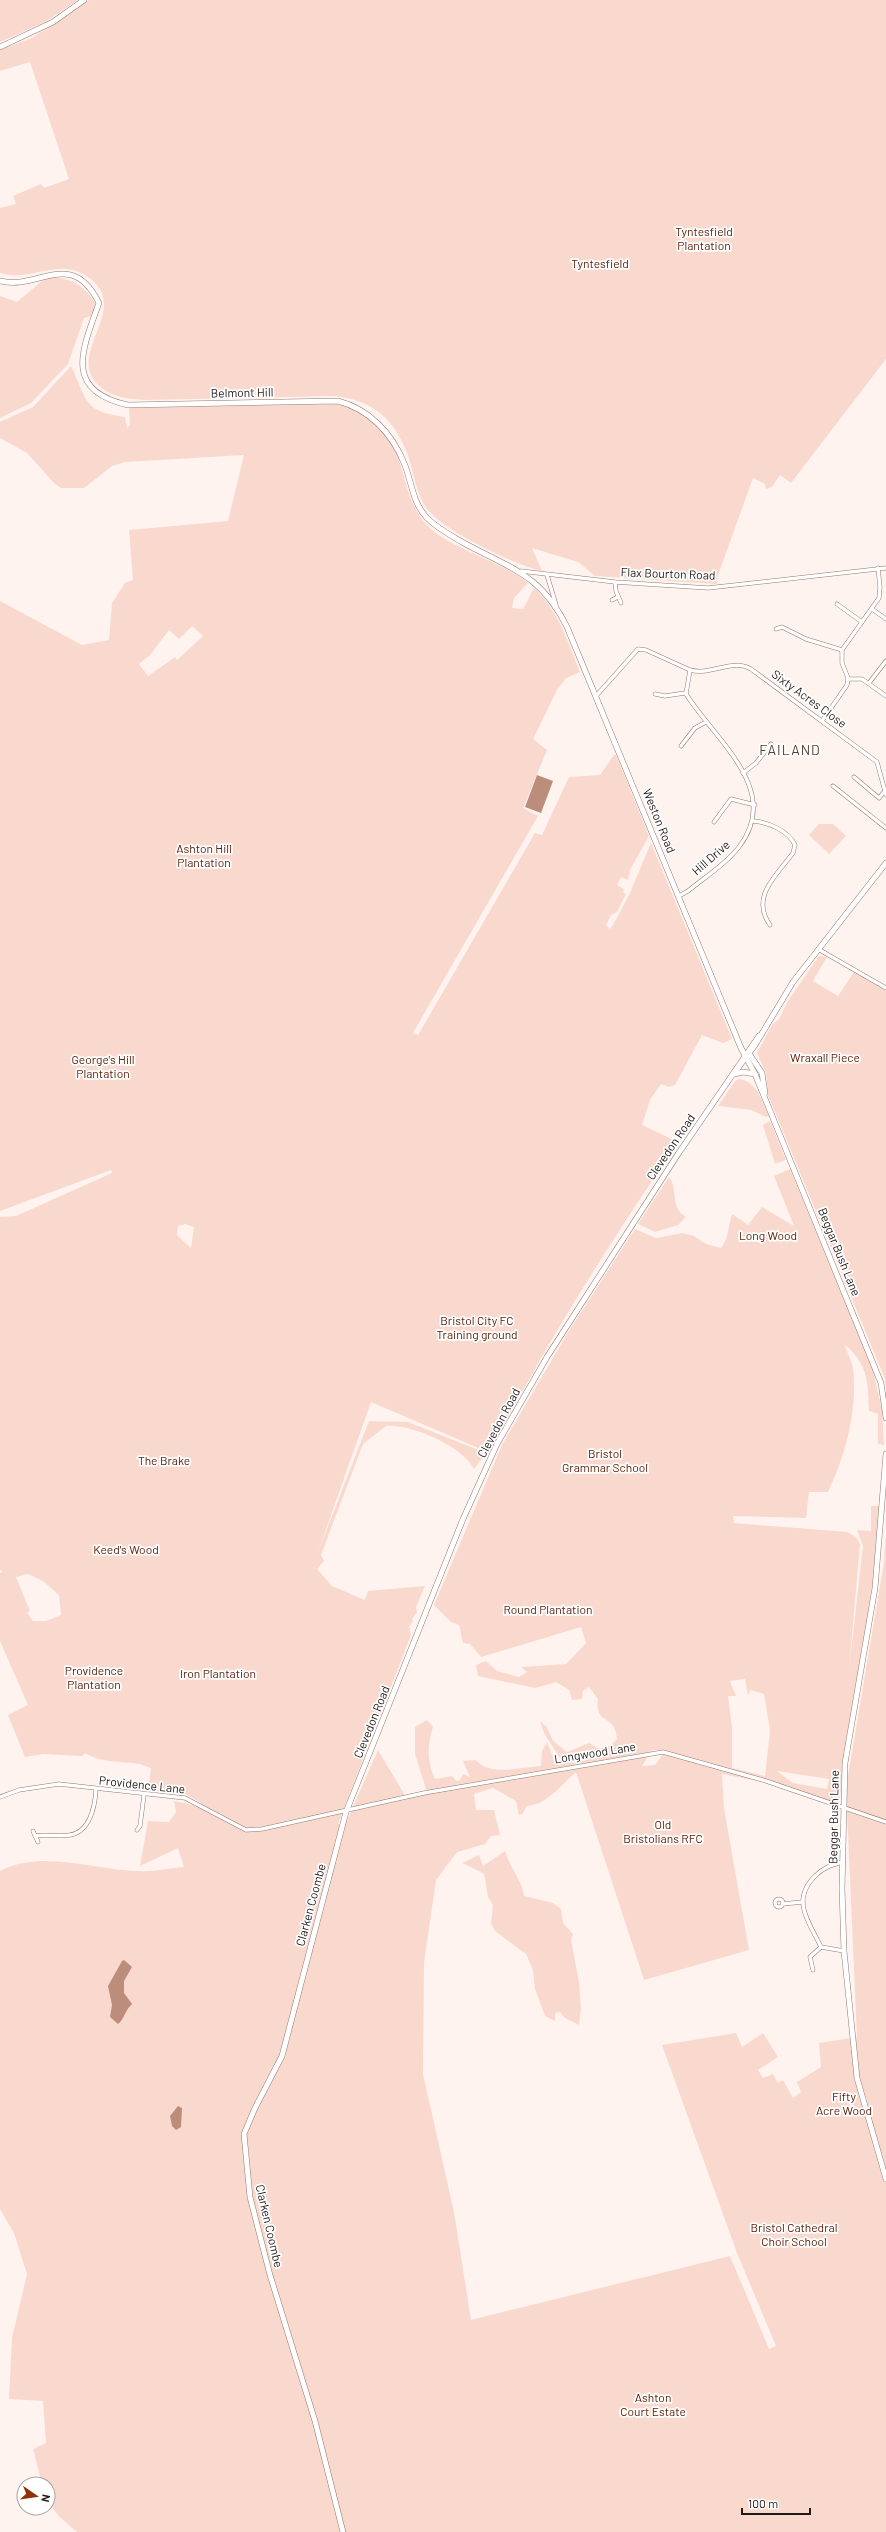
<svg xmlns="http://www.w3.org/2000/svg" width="886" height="2532" viewBox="0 0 886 2532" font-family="Barlow,sans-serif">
<rect width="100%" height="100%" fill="#fff3ef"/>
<g fill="#f9d9ce" fill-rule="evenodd">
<path d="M0,0H78L45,22L0,42Z"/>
<path d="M89,0H886V359L791,483L780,475L772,487L766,489L765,484L753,478L717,578V584L595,576L578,562L532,548L542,571C515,565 444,531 428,510C414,492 414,468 405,448C391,415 368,399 333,396L146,400C128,399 112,398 98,385C65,353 133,308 88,277C57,256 32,283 0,273V208L16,204L13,196L41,184L44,188L69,179L30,62L0,71V50L32,38Z"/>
<path d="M48,276C70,279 84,284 95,303L92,316L84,318L68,364L31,403L0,418V296L17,302Z"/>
<path d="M71,366C88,402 83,411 125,417L127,428L130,425L129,408L337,404C365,410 391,432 399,460C406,482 409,503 424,522C444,547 502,561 528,583L514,598L512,608L523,609L534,588C558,610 568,642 580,672L566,678L557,690L533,739L547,750L523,808L538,816L413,1033L418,1035L535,833L542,835L569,777L600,775L614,755H616L649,836L630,870L628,880L621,877L617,885L624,889L623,892L626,894L617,912L611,915L606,925L610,929L613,925L629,895L651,843L732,1039L723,1043L702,1035L675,1085L669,1087L661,1084L650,1100L642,1125L678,1142C610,1243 544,1345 490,1453L371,1402L318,1552L369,1421L408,1422L486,1453L474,1469C462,1446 411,1424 386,1426L363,1444L321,1555L324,1561L317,1569L332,1586L365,1600L368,1591L425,1586L416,1607L417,1612L412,1619L413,1621L409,1627L411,1635L338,1824L346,1823L378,1750L406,1797L427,1792L415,1754V1727L427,1720L433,1727C427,1745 427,1762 435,1779L452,1776L456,1781L460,1780L463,1774L470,1777L463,1761L476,1760C490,1777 521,1767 541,1766L542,1751L547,1742L555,1762L561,1760L544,1733L540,1721L547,1727L553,1741L567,1752L589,1743L599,1749L611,1745L617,1739C615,1712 594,1726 598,1699L589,1687L583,1691L582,1699L572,1700L569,1690L556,1682L535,1688L478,1676L476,1665L486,1661L497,1671L519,1677L527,1672L521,1667L566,1664L586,1643L581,1627L481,1657L470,1644L463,1643L459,1625L451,1622L434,1605L502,1445L567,1334L635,1229L656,1238L682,1233L694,1236L706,1244L721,1248C729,1238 728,1226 732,1214L748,1225L762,1207L794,1226L774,1176L790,1169L873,1370L882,1411L884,1445L878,1444V1414L869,1411C868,1382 868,1364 845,1345C847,1353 852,1361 853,1369C858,1410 845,1456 828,1492H809L806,1518L733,1516L734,1523L847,1532L856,1537L860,1544L849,1669L863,1546L857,1530L871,1531V1506H880C875,1607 848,1706 839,1807L773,1784L722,1774L724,1808L749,1950L644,1980L576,1772C560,1786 548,1804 527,1806L522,1814L519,1815L516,1801L493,1788L474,1794L476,1810H494L500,1835L491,1836L485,1844L457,1852L436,1880L424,1963L423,2074L454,2212L471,2320L730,2256L769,2349L776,2346L737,2253L662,2045L736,2033L742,2047L763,2033L778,2057L758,2070L763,2078L773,2074L778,2083L783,2080L793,2098L801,2092L797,2082L821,2067L819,2043L857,2037L846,1788L884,1562L886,1535V2532H77C58,2515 48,2511 48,2484H42L33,2449L46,2443L43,2401L9,2399L12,2338L27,2274L14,2233L0,2209V1871C41,1849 94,1870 138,1871C153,1872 169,1868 184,1867L178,1848L140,1866L148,1821L169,1822L176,1812L174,1801L198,1806L201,1803L185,1794L148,1790L151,1768C146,1767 144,1765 140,1764C121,1761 101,1763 85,1753L82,1756L43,1754L25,1757L8,1715L28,1705L0,1641V1573L3,1572L0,1570V1217L16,1216L112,1173L111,1170L0,1211V601L82,645L109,640L112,603L125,583L133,580L129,530L228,521L244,455L125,462L112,466L84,488H61L55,484L27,453L0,438V422L33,407ZM192,626L203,636L177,660L175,657L148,676L139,664L150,655L169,630L179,639ZM185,1224L194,1227L191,1248L177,1235L178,1226ZM28,1574L43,1581L59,1595L61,1615L46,1621H33L27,1613L30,1611L16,1577ZM745,1679L748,1696L750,1690L764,1694L770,1730L765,1776L732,1768V1726L728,1696H736L730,1681ZM652,1750H666L655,1765L642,1766ZM777,1771L829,1779L827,1789L793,1783Z"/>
<path d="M819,824H833L846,836L829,854L809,835Z"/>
<path d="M819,956L827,957L813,981L838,996L854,972L886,991V1389L885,1379L768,1095L766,1073L757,1053L772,1025L779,1019L788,1001Z"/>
<path d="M739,1079C757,1081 762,1102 769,1116L766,1117L751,1110L718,1106L735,1081Z"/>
<path d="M770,1121L786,1160L775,1164L763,1125Z"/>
<path d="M669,1177C679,1190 669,1207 686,1217L678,1225L655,1232L638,1224Z"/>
<path d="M505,1851C509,1866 524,1884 524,1896L553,1903L561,1909L563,1923L573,1934L571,1940L579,1982L581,2008L579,2025L565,2018L560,2012L555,2013V2021L545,2016L535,1989L533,1970L526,1954L495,1931L491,1923L493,1905L488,1897L485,1878L483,1873L462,1863L479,1855L483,1866Z"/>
</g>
<g fill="#bd8d7c">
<path d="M537,775L553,781L541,813L525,807Z"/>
<path d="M124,1960L132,1967L124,1981V1993L132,2004C125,2010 124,2020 118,2024L110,2017L112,2005L108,1986L122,1961Z"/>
<path d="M178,2106L182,2108L181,2127L176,2130L172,2126L170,2116Z"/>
</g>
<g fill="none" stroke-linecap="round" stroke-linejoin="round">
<defs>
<g id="minor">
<path d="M521,571L615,582L708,588L886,568"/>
<path d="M547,575L556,605"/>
<path d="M615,582L616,591L621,603"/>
<path d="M612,600L618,597"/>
<path d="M837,604L862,622"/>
<path d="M872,609L886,619"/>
<path d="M776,629L782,627L806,639L842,650"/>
<path d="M690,670C711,676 731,658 751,669L877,762L886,795"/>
<path d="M848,679H862L886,696"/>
<path d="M869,683L886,661"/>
<path d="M655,694L665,696L685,693"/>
<path d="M596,696L638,649L646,650L690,670L686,694C715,740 783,790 739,847C726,864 705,877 688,891L679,896"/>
<path d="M822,721L847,685L848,678L842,663V650L879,598L880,587L878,568"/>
<path d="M681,746L695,728L706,722"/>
<path d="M768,748L773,752"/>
<path d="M743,773L756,763L771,744"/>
<path d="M854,777L879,798L884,792"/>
<path d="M833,786L886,828"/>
<path d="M753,821C768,822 789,831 795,845L793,853C776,876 750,897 770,925"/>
<path d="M714,822L731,799L755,805"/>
<path d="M818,949L886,988"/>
<path d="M0,1797L19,1790L59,1784L185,1798L246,1830L262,1829L424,1793L663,1752L766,1781L886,1822"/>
<path d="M137,1830L140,1826L144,1795"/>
<path d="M33,1831L38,1842"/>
<path d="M35,1836C47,1834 59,1837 70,1835C90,1832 95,1806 96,1790"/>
<path d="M843,1862C830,1865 823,1868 814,1877C791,1901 809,1922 821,1947L844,1951"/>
<circle cx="779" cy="1903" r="4"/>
<path d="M783,1904L802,1902"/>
<path d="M813,1970L810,1957L821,1947"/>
</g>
<g id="secondary">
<path d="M0,47L53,22L84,0"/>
<path d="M0,281C38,291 71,247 99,303C82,350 63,391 128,405L338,401C369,409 392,433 404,463C412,482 412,502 427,518C437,528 450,535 462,542C511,569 540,573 567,627L741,1048L755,1074L881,1383L886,1418"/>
<path d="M748,1052L762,1073L765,1093"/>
<path d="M735,1072L755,1045L793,982L886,863"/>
<path d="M735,1074L743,1072L755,1074"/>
<path d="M886,1454L875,1588L845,1763L842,1889L844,1951L857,2078L886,2179"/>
<path d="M343,2532L315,2421L270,2275L250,2197L244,2134L255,2108L282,2056L346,1812L463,1519L497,1444L547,1357L678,1154L759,1036"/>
</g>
</defs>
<use href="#minor" stroke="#92786f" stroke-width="4.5"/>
<use href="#secondary" stroke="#92786f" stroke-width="6"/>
<use href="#minor" stroke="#fff" stroke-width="3.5"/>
<use href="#secondary" stroke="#fff" stroke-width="5"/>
</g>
<g text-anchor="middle" stroke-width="3.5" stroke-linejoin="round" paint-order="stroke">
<g font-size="12" fill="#5d210a" stroke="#fff">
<text x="704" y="236">Tyntesfield<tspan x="704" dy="14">Plantation</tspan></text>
<text x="600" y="268">Tyntesfield</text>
<text x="204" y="853">Ashton Hill<tspan x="204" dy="14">Plantation</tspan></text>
<text x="825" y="1062">Wraxall Piece</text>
<text x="103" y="1064">George's Hill<tspan x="103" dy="14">Plantation</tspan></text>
<text x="768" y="1240">Long Wood</text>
<text x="477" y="1325">Bristol City FC<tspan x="477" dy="14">Training ground</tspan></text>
<text x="605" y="1458">Bristol<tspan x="605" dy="14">Grammar School</tspan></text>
<text x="164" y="1465">The Brake</text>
<text x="126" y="1554">Keed's Wood</text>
<text x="548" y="1614">Round Plantation</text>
<text x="94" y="1675">Providence<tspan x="94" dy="14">Plantation</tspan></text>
<text x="218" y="1678">Iron Plantation</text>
<text x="663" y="1829">Old<tspan x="663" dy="14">Bristolians RFC</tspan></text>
<text x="844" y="2101">Fifty<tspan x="844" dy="14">Acre Wood</tspan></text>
<text x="794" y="2232">Bristol Cathedral<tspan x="794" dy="14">Choir School</tspan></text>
<text x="653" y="2402">Ashton<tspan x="653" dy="14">Court Estate</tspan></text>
</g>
<g font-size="12" fill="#231916" stroke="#fff">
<text transform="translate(242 393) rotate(-1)" y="4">Belmont Hill</text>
<text transform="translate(668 574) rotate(2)" y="4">Flax Bourton Road</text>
<text transform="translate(809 699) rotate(36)" y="4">Sixty Acres Close</text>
<text transform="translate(659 821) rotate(68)" y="4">Weston Road</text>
<text transform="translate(711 858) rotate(-41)" y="4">Hill Drive</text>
<text transform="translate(671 1147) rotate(-56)" y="4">Clevedon Road</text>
<text transform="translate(839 1252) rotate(68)" y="4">Beggar Bush Lane</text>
<text transform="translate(499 1423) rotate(-62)" y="4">Clevedon Road</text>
<text transform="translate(372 1722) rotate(-68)" y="4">Clevedon Road</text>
<text transform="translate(595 1753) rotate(-9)" y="4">Longwood Lane</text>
<text transform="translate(142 1785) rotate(6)" y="4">Providence Lane</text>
<text transform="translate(834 1817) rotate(-89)" y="4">Beggar Bush Lane</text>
<text transform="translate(311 1905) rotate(-75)" y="4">Clarken Coombe</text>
<text transform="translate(269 2226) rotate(77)" y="4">Clarken Coombe</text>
</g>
<g font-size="14" letter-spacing="1" fill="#553f37" stroke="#fff">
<text x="790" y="755">FAILAND</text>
</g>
</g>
<g transform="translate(36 2496) rotate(103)"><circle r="19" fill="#ffffff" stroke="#a7a3a2"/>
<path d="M0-3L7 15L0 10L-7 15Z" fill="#942f00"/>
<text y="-6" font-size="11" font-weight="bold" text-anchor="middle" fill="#231916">N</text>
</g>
<path d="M742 2508v6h68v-6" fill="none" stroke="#231916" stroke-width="2"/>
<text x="748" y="2508" font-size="12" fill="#231916" stroke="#ffffff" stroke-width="3" paint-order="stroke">100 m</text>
</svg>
